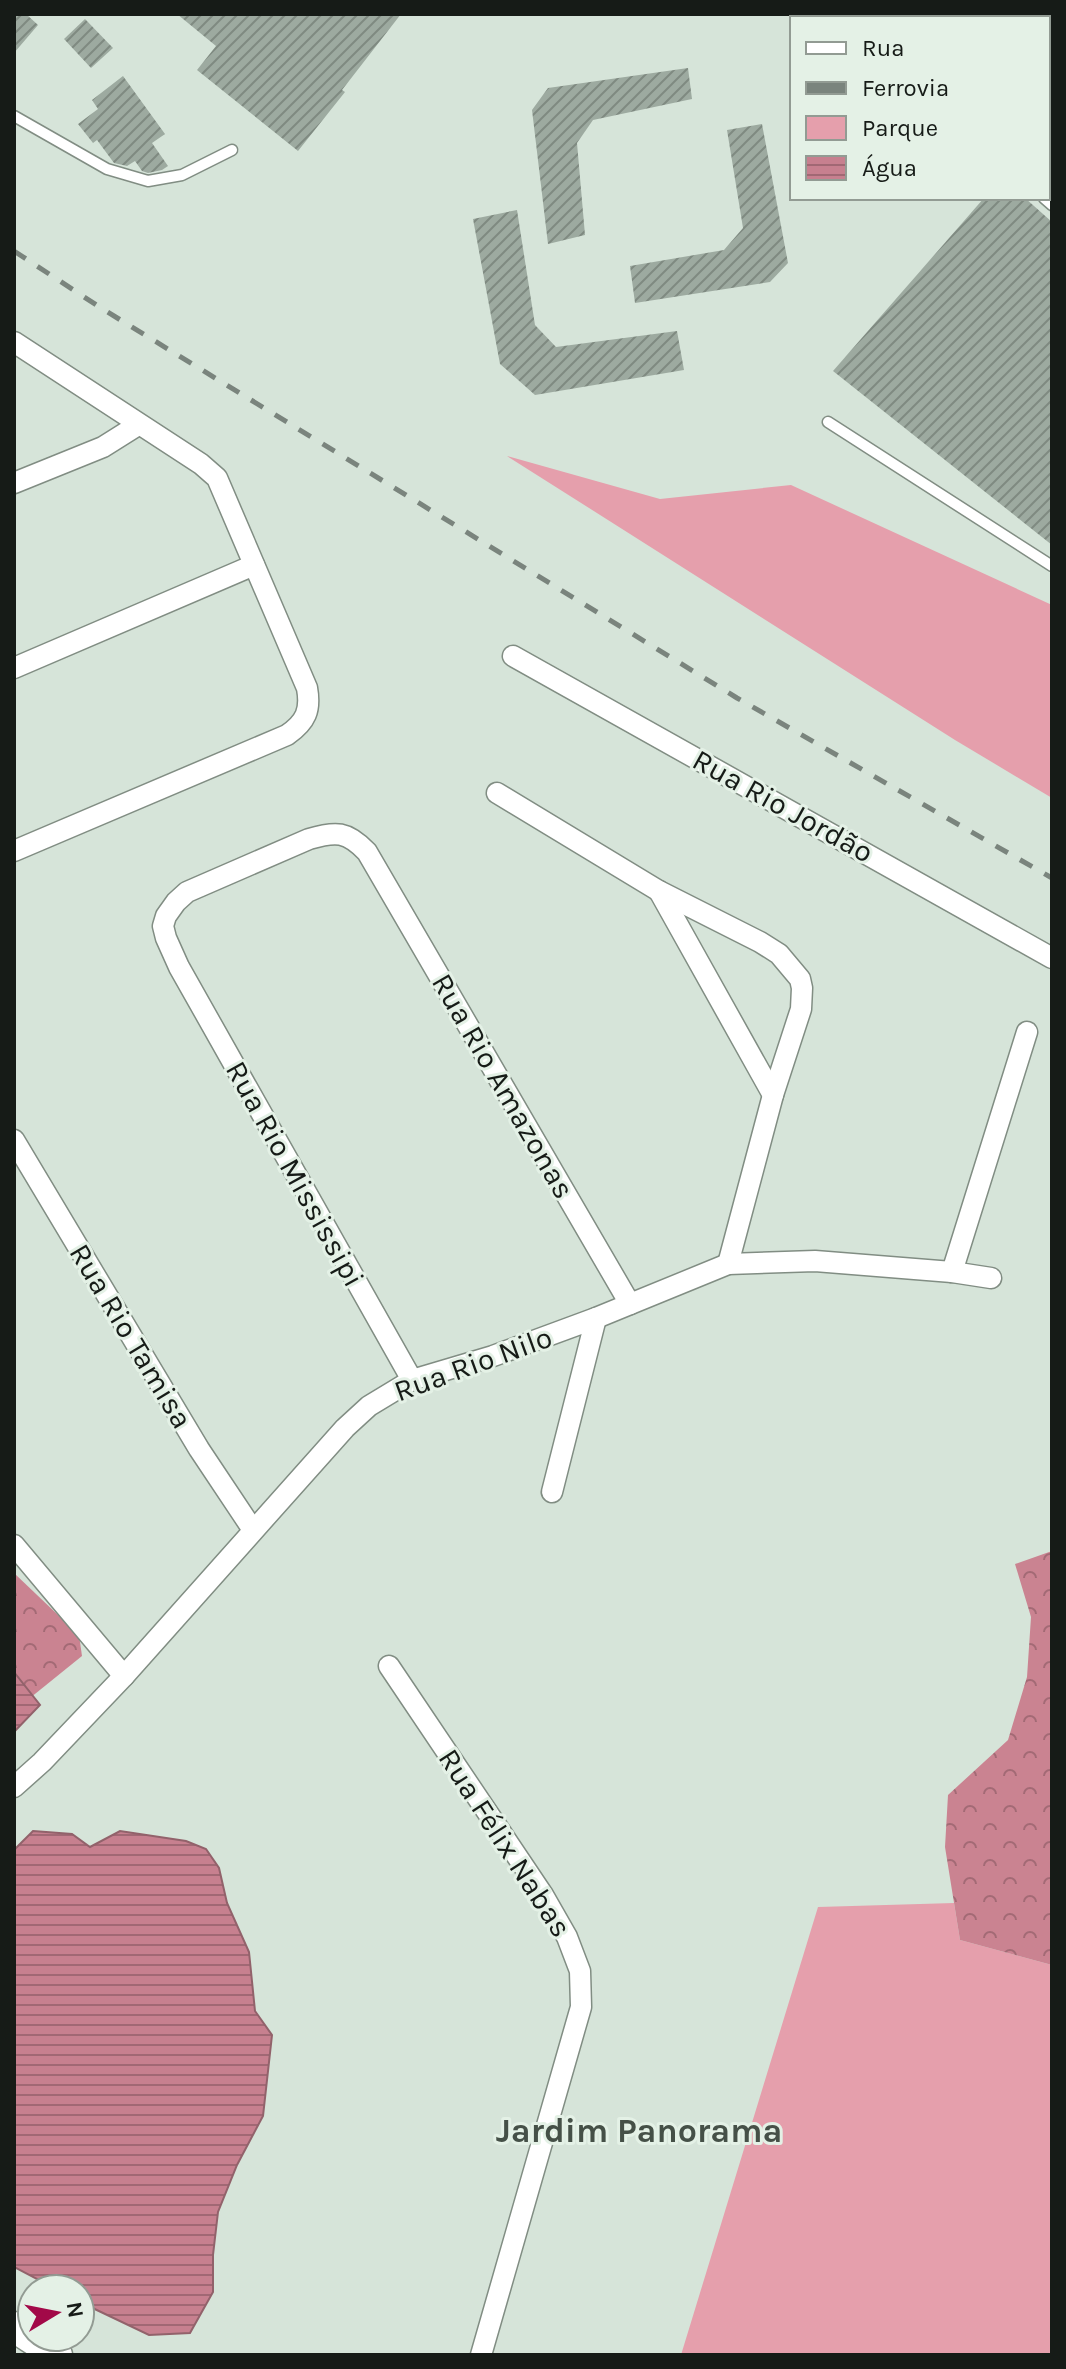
<svg xmlns="http://www.w3.org/2000/svg" width="1066" height="2369" viewBox="0 0 1066 2369" font-family="Karla,sans-serif">
<defs>
<pattern id="forest-crowns" width="20" height="18" patternUnits="userSpaceOnUse" patternTransform="scale(2)"><rect width="20" height="18" fill="#ca8391"/><path d="M2 6a3 3 0 1 1 6 0M12 15a3 3 0 1 1 6 0" fill="none" stroke="#a36a75"/></pattern>
<pattern id="water-rules" width="6" height="5" patternUnits="userSpaceOnUse" patternTransform="scale(2)"><rect width="6" height="5" fill="#c7808f"/><path d="M0 2.5h6" fill="none" stroke="#a16874"/></pattern>
<pattern id="building-hatch" width="6" height="6" patternUnits="userSpaceOnUse" patternTransform="scale(2)"><rect width="6" height="6" fill="#9daaa0"/><path d="M-1 1l2-2M0 6l6-6M5 7l2-2" fill="none" stroke="#7f8a81"/></pattern>
</defs>
<rect width="100%" height="100%" fill="#d6e4d9"/>
<g fill="#e59fac">
<path d="M507,456L660,499L791,485L1052,605V798L955,740Z"/>
<path d="M954,1903L960,1940L1052,1965V2355H681L818,1907Z"/>
</g>
<g fill="url(#forest-crowns)">
<path d="M1052,1551V1965L960,1940L945,1847L948,1795L1008,1740L1027,1677L1031,1617L1015,1564Z"/>
<path d="M14,1573L79,1635L82,1656L30,1698L14,1691Z"/>
</g>
<g fill="url(#water-rules)" stroke="#92626b" stroke-width="2">
<path d="M14,1672L40,1705L14,1732Z"/>
<path d="M33,1831L72,1834L90,1847L120,1831L186,1841L206,1849L219,1868L227,1903L249,1952L255,2011L272,2035L263,2116L237,2165L218,2212L213,2255V2292L190,2333L149,2335L80,2302V2289H56L14,2267V1850Z"/>
</g>
<g fill="url(#building-hatch)">
<path d="M14,14H26L38,25L14,53Z"/>
<path d="M177,14H401L342,90L345,92L298,151L197,70L216,46Z"/>
<path d="M85,19L113,48L91,68L64,39Z"/>
<path d="M688,68L692,99L593,120L577,143L585,235L548,244L532,110L548,88Z"/>
<path d="M123,76L165,134L152,143L168,166L162,170L148,173L142,171L135,161L127,166L114,163L97,140L93,143L78,124L98,109L92,100Z"/>
<path d="M762,124L788,263L770,282L635,303L630,266L724,250L743,228L727,130Z"/>
<path d="M984,198H1025L1052,222V545L833,371Z"/>
<path d="M517,210L535,325L556,347L677,331L684,370L535,395L500,364L473,219Z"/>
</g>
<g fill="none" stroke-linecap="round" stroke-linejoin="round">
<defs>
<g id="service">
<path d="M14,116L107,169L148,181L182,175L232,150"/>
<path d="M1044,198L1052,205"/>
<path d="M828,422L1052,566"/>
</g>
<g id="minor">
<path d="M14,342L201,464L217,478L307,688C311,710 306,722 287,735L14,851"/>
<path d="M14,483L103,447L138,425"/>
<path d="M513,656L1052,958"/>
<path d="M14,668L254,565"/>
<path d="M497,793L659,891L760,942L779,954L800,979L802,988L801,1009L773,1095L728,1264"/>
<path d="M659,891L773,1095"/>
<path d="M14,1140L199,1449L253,1530"/>
<path d="M952,1272L1027,1032"/>
<path d="M412,1380L179,967L166,938L163,926L166,916L176,902L187,892L309,839C336,831 347,831 367,852L630,1304"/>
<path d="M552,1492L596,1318"/>
<path d="M14,1545L124,1676"/>
<path d="M389,1666L543,1895L567,1937L580,1971L581,2007L481,2355"/>
<path d="M14,1787L42,1762L124,1676L345,1428L369,1406L412,1380L493,1356L596,1318L728,1264L815,1261L952,1272L991,1278"/>
</g>
<path id="secondary" d="M14,2327L57,2355"/>
<path id="primary" d="M1039,14L1044,18"/>
</defs>
<use href="#service" stroke="#818d83" stroke-width="13"/>
<use href="#minor" stroke="#818d83" stroke-width="23"/>
<use href="#secondary" stroke="#818d83" stroke-width="33"/>
<use href="#primary" stroke="#818d83" stroke-width="35"/>
<use href="#service" stroke="#fff" stroke-width="10"/>
<use href="#minor" stroke="#fff" stroke-width="20"/>
<use href="#secondary" stroke="#fff" stroke-width="30"/>
<use href="#primary" stroke="#fff" stroke-width="32"/>
<path stroke="#7a847d" stroke-width="5" stroke-dasharray="14 14" stroke-linecap="butt" d="M14,251L101,308L737,698L1052,878"/>
</g>
<g text-anchor="middle" stroke-width="6" stroke-linejoin="round" paint-order="stroke">
<g font-size="30" fill="#161b17" stroke="#e4f1e6">
<text transform="translate(783 806) rotate(29)" y="10">Rua Rio Jordão</text>
<text transform="translate(503 1086) rotate(60)" y="10">Rua Rio Amazonas</text>
<text transform="translate(295 1174) rotate(61)" y="10">Rua Rio Mississipi</text>
<text transform="translate(131 1336) rotate(59)" y="10">Rua Rio Tamisa</text>
<text transform="translate(473 1364) rotate(-20)" y="10">Rua Rio Nilo</text>
<text transform="translate(505 1843) rotate(57)" y="10">Rua Félix Nabas</text>
</g>
<g font-size="34" font-weight="bold" fill="#455047" stroke="#e4f1e6">
<text x="639" y="2142">Jardim Panorama</text>
</g>
</g>
<rect width="1066" height="2369" fill="none" stroke="#161b17" stroke-width="32"/>
<rect x="790" y="16" width="260" height="184" fill="#e4f1e6" stroke="#929b93" stroke-width="2"/>
<rect x="806" y="42" width="40" height="12" fill="#ffffff" stroke="#929b93" stroke-width="2"/>
<text x="862" y="56" font-size="24" fill="#161b17">Rua</text>
<rect x="806" y="82" width="40" height="12" fill="#7a847d" stroke="#929b93" stroke-width="2"/>
<text x="862" y="96" font-size="24" fill="#161b17">Ferrovia</text>
<rect x="806" y="116" width="40" height="24" fill="#e59fac" stroke="#929b93" stroke-width="2"/>
<text x="862" y="136" font-size="24" fill="#161b17">Parque</text>
<rect x="806" y="156" width="40" height="24" fill="url(#water-rules)" stroke="#929b93" stroke-width="2"/>
<text x="862" y="176" font-size="24" fill="#161b17">Água</text>
<g transform="translate(56 2313) rotate(80)"><circle r="38" fill="#e4f1e6" stroke="#929b93" stroke-width="2"/>
<path d="M0-6L14 30L0 20L-14 30Z" fill="#a20948"/>
<text y="-12" font-size="22" font-weight="bold" text-anchor="middle" fill="#161b17">N</text>
</g>
</svg>
